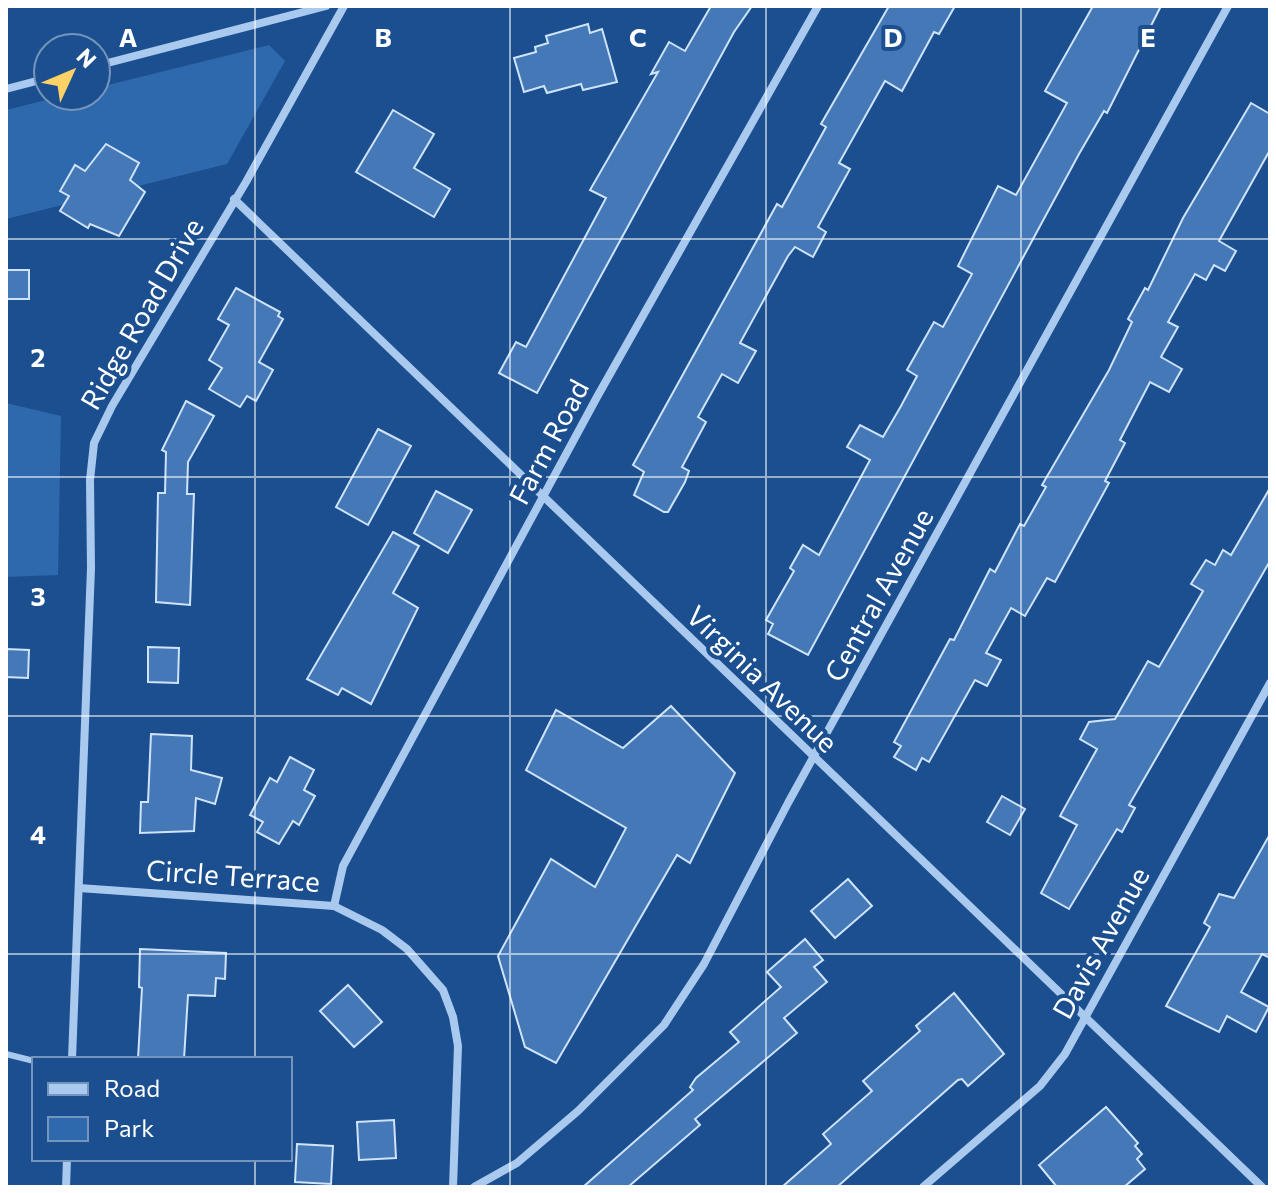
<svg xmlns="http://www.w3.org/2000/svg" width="1276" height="1193" viewBox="0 0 1276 1193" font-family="Commissioner,sans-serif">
<rect width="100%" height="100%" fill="#1b4f8f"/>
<g fill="#2e69ad">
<path d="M269,45L285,61L227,164L6,219V110L62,96H96V88Z"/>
<path d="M6,403L61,416L58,575L6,577Z"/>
</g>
<g fill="#4478b7" stroke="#cfe3fa" stroke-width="2">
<path d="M711,6H752L734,32L537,393L499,373L516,342L526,347L606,198L590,190L658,72L651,74L669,42L685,51Z"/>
<path d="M889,6H955L939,34L934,32L902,91L885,81L839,163L850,169L818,227L826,232L813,257L795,247L788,256L740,343L756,351L738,383L722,374L698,417L706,422L682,467L689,471L685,482L668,512H664L634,495L644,472L633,465L777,204L782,207L826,127L821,124Z"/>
<path d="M1093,6H1161L1107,113L1104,111L1079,154L808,655L768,634L773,624L766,620L794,571L790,568L803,545L819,555L870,460L847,447L860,425L883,437L901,406L917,376L907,370L934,322L943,327L972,274L958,266L998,186L1016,195L1067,103L1045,91Z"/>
<path d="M588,24L590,33L602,29L617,82L583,90L581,84L547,93L544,86L524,92L514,58L536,52L535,47L548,43L546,36Z"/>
<path d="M1251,103L1270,114V150L1219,241L1236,251L1225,271L1214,265L1206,280L1195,274L1168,322L1178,327L1161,357L1182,369L1169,392L1150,382L1120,440L1125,443L1105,481L1109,483L1055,582L1047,578L1025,616L1011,608L986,653L1001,660L987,686L975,680L929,762L922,758L916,770L894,757L901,746L894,742L950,639L954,640L990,569L995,572L1020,524L1024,526L1046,487L1042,485L1109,370L1132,322L1128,319L1145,288L1148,290L1183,218Z"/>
<path d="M393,110L434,134L414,168L450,189L434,217L356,172Z"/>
<path d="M106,144L139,163L130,180L145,192L119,236L90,224L88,228L60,211L69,196L60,191L75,165L85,171Z"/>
<rect x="6" y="270" width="23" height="29"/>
<path d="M236,288L280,312L278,316L283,319L259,362L273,370L256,401L247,396L240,407L209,389L222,368L209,360L229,325L218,319Z"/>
<path d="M186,401L214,416L188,462L187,494H194L190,605L156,602L158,493H165L166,452L162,450Z"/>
<path d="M378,429L411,446L368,525L336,507Z"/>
<path d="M1270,488V561L1129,805L1135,808L1122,832L1117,829L1069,909L1041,893L1077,825L1060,816L1097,749L1080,739L1089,722L1115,719L1148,661L1159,667L1203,591L1191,584L1206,560L1215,565L1223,550L1231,555Z"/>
<path d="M436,491L472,510L448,553L414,533Z"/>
<path d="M393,532L419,546L393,593L418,608L371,704L342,688L338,695L307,679Z"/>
<path d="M148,647L179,648L178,683L148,682Z"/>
<path d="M6,649L29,650L28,678L6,677Z"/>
<path d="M671,706L735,773L690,863L677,855L556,1063L525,1047L498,956L551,859L595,887L626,828L526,770L556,710L623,748Z"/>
<path d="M151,734L192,736L191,770L222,778L215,804L196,798L194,831L140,833L141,802H148Z"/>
<path d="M290,757L314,770L304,790L315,796L299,825L293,821L279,844L257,832L263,822L250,815L270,778L277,782Z"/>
<path d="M1002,796L1025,809L1010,835L987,822Z"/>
<path d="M1270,834V958L1262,954L1241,992L1269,1007L1256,1032L1227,1016L1219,1032L1166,1006L1210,927L1204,923L1219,894L1234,898Z"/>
<path d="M848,879L872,906L835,938L811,911Z"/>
<path d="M805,939L823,960L814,967L827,982L784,1018L797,1033L695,1119L700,1125L628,1187H583L693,1090L690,1087L696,1078L739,1042L730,1032L781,987L767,972Z"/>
<path d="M140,949L226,953L225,979L216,978L215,996L188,995L184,1059H138L142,988L139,987Z"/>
<path d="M348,985L382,1022L354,1047L320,1011Z"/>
<path d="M954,993L1004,1054L968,1086L962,1079L958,1080L837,1187H782L831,1144L823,1134L872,1091L863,1081L920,1031L916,1026Z"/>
<path d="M1106,1107L1138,1143L1135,1146L1142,1154L1137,1159L1145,1169L1124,1187H1057L1039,1165Z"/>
<path d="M394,1120L396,1158L359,1160L357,1122Z"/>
<path d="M297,1144L333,1146L331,1184L295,1182Z"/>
</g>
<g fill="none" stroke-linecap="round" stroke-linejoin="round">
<path stroke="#a9c9ee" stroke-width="6" d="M6,1054L34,1061"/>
<g stroke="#a9c9ee" stroke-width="8">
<path d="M96,66L326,6"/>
<path d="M6,89L48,78"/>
<path d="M234,199L1262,1187"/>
<path d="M79,888L334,906L382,930L407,949L443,990L453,1017L458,1046L453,1187"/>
<path d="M334,906L343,866L597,397L818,6"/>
<path d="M72,1059L91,568L90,480L94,443L112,406L246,182L344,6"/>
<path d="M66,1187L67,1159"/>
<path d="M474,1187L517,1163L578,1111L664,1025L704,964L788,803L1228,6"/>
<path d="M923,1187L1040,1086L1065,1054L1270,683"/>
</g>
</g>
<path fill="none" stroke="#fff" stroke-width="2" stroke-opacity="0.55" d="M255,6V1059M510,6V1187M766,6V1187M1021,6V1187M6,239H1270M6,477H1270M6,716H1270M6,954H1270M255,1159V1187"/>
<g text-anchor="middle" stroke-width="8" stroke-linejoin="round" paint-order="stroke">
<g font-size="28" fill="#fff" stroke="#1b4f8f">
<text transform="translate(142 314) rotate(-60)" y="10">Ridge Road Drive</text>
<text transform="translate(549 442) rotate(-62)" y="10">Farm Road</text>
<text transform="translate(879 595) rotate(-61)" y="10">Central Avenue</text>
<text transform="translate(762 679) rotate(44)" y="10">Virginia Avenue</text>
<text transform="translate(233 876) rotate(4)" y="10">Circle Terrace</text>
<text transform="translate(1101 943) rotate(-61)" y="10">Davis Avenue</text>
</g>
</g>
<g font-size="26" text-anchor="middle" font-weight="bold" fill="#fff" stroke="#1b4f8f" stroke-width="8" stroke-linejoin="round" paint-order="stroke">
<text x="128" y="47">A</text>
<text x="383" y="47">B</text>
<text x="638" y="47">C</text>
<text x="893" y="47">D</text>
<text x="1148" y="47">E</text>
<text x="38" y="367">2</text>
<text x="38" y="606">3</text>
<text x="38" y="844">4</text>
</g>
<rect width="1276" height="1193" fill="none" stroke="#ffffff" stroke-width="16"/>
<rect x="32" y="1057" width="260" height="104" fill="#1b4f8f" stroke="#7695bc" stroke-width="2"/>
<rect x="48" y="1083" width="40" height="12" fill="#a9c9ee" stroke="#7695bc" stroke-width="2"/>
<text x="104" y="1097" font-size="24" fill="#ffffff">Road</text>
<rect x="48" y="1117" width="40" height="24" fill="#2e69ad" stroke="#7695bc" stroke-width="2"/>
<text x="104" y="1137" font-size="24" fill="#ffffff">Park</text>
<g transform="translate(72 72) rotate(46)"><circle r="38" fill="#1b4f8f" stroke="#7695bc" stroke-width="2"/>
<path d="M0-6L14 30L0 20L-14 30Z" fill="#ffd166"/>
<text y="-12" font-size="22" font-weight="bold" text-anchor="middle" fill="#ffffff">N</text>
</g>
</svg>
